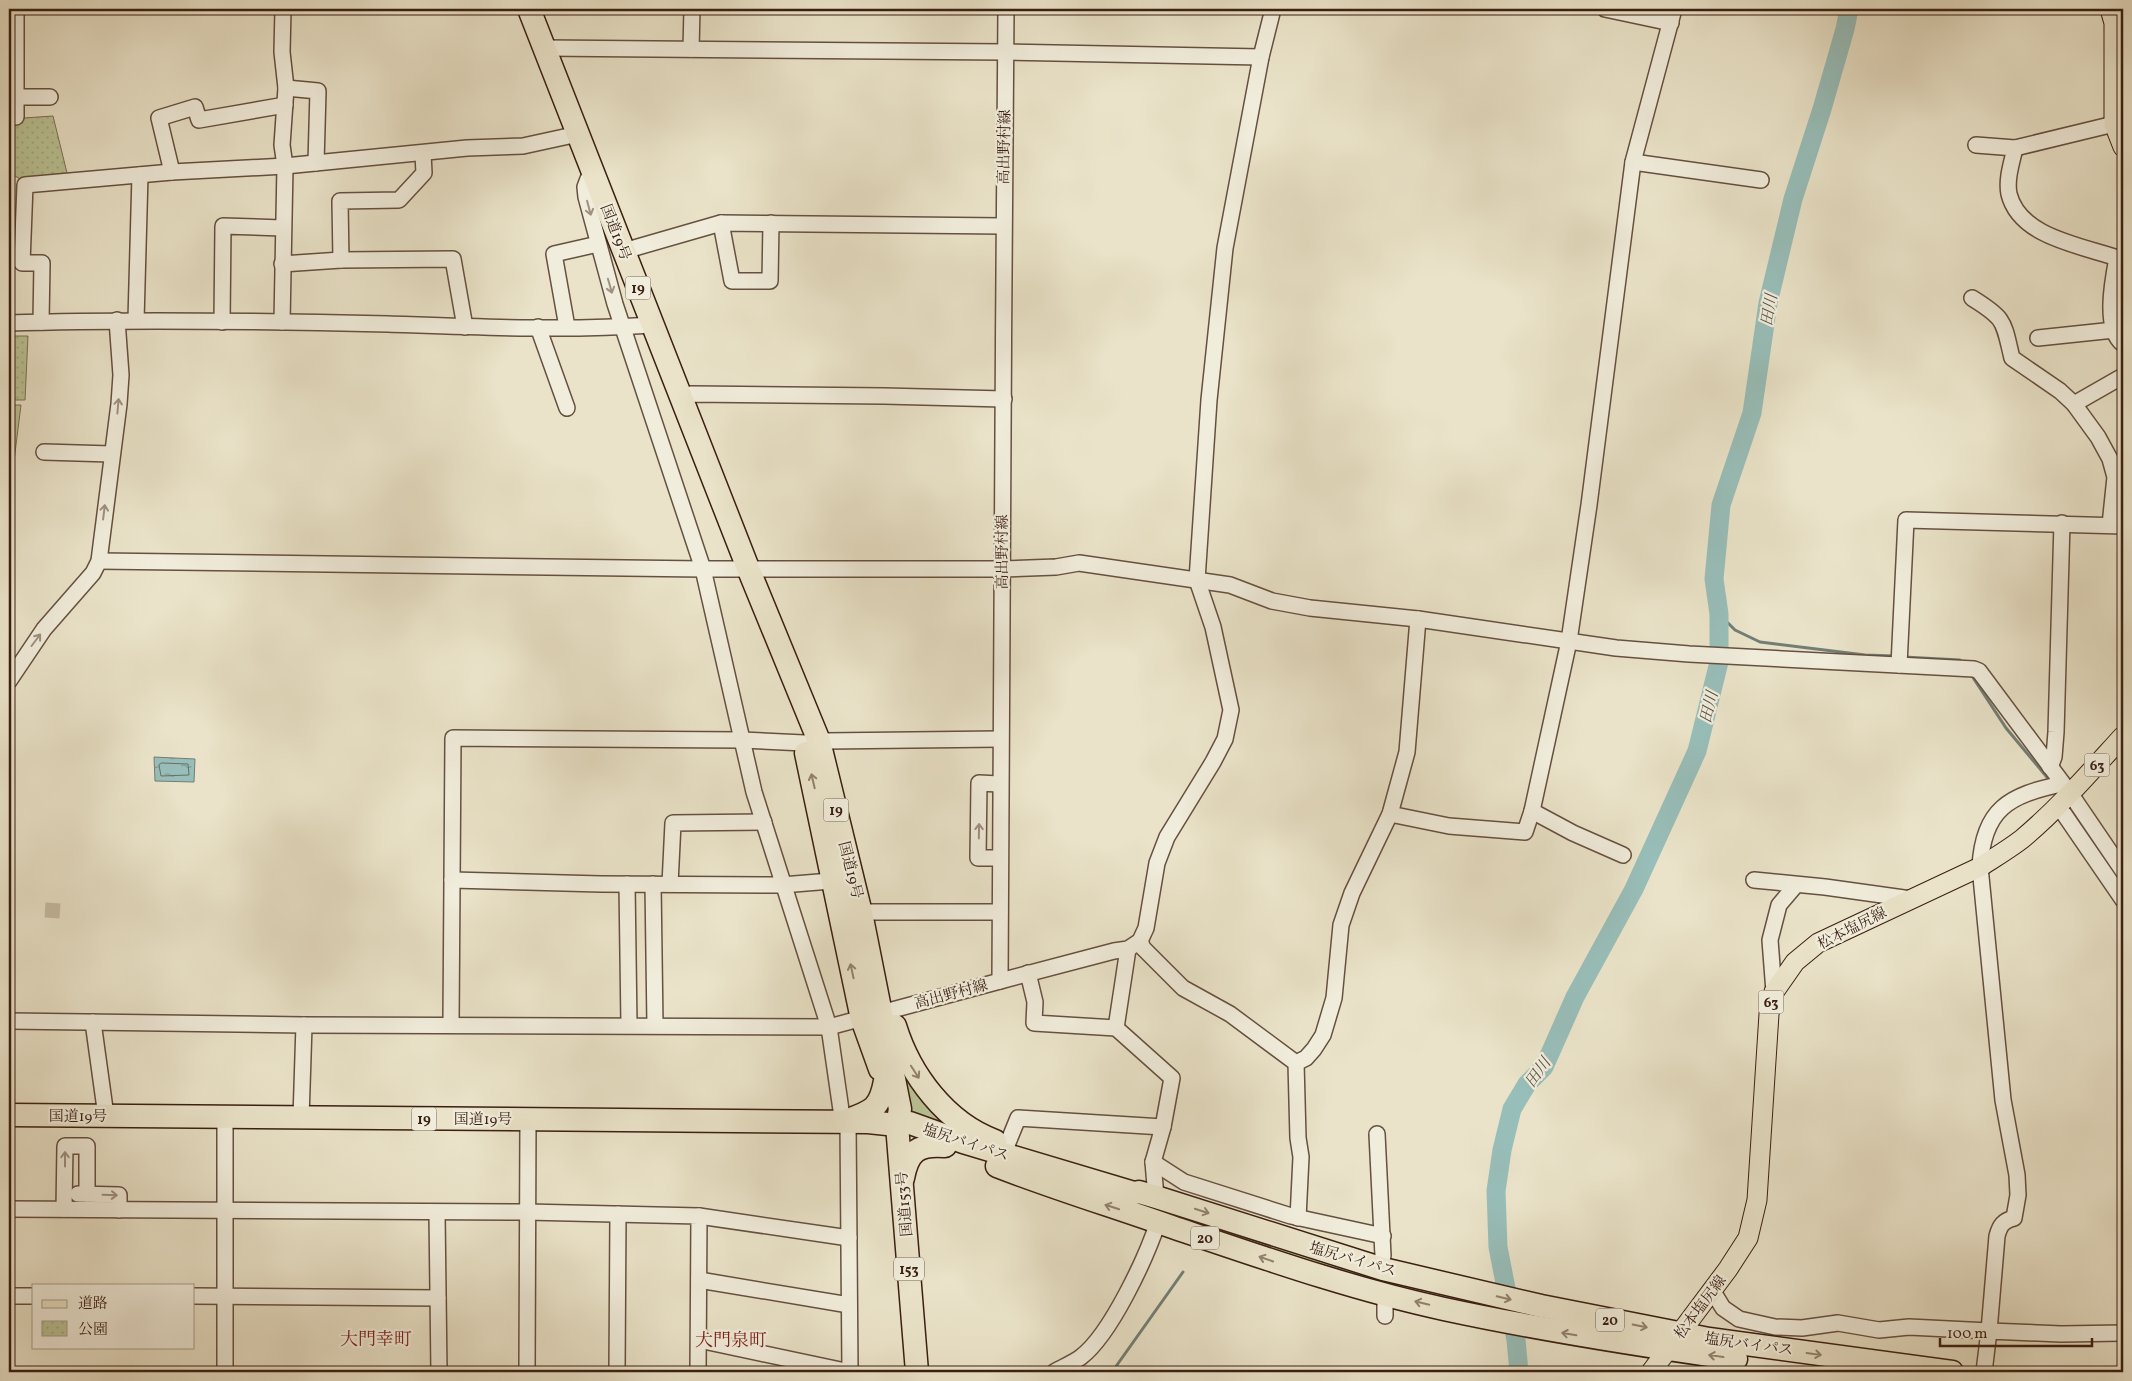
<svg xmlns="http://www.w3.org/2000/svg" width="2132" height="1381" viewBox="0 0 2132 1381" font-family="Vollkorn,'Noto Serif JP',serif">
<defs>
<pattern id="park-dots" width="8" height="8" patternUnits="userSpaceOnUse" patternTransform="scale(1.25)"><rect width="8" height="8" fill="#bac395"/><path d="M2 2h.1M6 6h.1" fill="none" stroke="#a1a77f" stroke-width="1.8" stroke-linecap="round"/></pattern>
<pattern id="water-ripples" width="26" height="14" patternUnits="userSpaceOnUse" patternTransform="scale(1.25)"><rect width="26" height="14" fill="#98beb9"/><path d="M2 4q2-2 4 0t4 0M15 11q2-2 4 0t4 0" fill="none" stroke="#7d9a95"/></pattern>
</defs>
<rect width="100%" height="100%" fill="#eae3c9"/>
<filter id="stains"><feTurbulence type="fractalNoise" baseFrequency=".004" numOctaves="4"/><feColorMatrix values="0 0 0 0 .2 0 0 0 0 .09 0 0 0 0 .02 0 0 0 .5 -.17"/></filter>
<radialGradient id="worn" r=".72"><stop offset=".6" stop-color="#630" stop-opacity="0"/><stop offset="1" stop-color="#630" stop-opacity=".3"/></radialGradient>
<g fill="#bac395" stroke="#7a7154">
<path d="M9,405H21L12,477L10,522Z"/>
<path d="M903,1072L924,1102L964,1136L909,1114Z"/>
<path d="M936,1136L1475,1301V1304L1393,1290Z"/>
</g>
<g fill="url(#park-dots)" stroke="#7a7154">
<path d="M53,116L68,177L23,181L9,172V119Z"/>
<path d="M9,336H28L25,400H9Z"/>
</g>
<path fill="url(#water-ripples)" stroke="#727e76" d="M154,757L195,759L194,782L155,781Z"/>
<g fill="none" stroke-linecap="round" stroke-linejoin="round">
<path stroke="#696e66" stroke-width="1" d="M162,763L188,764L189,775L161,776L159,765Z"/>
<g stroke="#727e76" stroke-width="3">
<path d="M1719,614L1735,630L1760,642L1865,655L1895,656"/>
<path d="M1904,657L1960,660"/>
<path d="M1972,676L2006,728L2051,782"/>
<path d="M1112,1372L1183,1272"/>
</g>
<path stroke="#98beb9" stroke-width="19" d="M1519,1372L1516,1340L1498,1247L1496,1191L1502,1150L1512,1109L1527,1084L1544,1067L1575,997L1634,889L1697,751L1719,662V614L1714,579L1721,505L1752,413L1768,303L1793,199L1822,109L1845,29L1849,9"/>
<path stroke="#c7bca4" stroke-width="15" stroke-dasharray="15 8" stroke-linecap="butt" d="M52,918L53,903"/>
<defs>
<g id="minor">
<path d="M1605,9L1671,23"/>
<path d="M544,48L1005,52L1261,57"/>
<path d="M691,49L692,9"/>
<path d="M286,88L318,91L316,163"/>
<path d="M16,97H50"/>
<path d="M9,117H16V9"/>
<path d="M1976,145L2015,148C2012,162 2006,179 2009,194C2020,239 2086,246 2123,260"/>
<path d="M2015,148L2114,124"/>
<path d="M1633,162L1761,180"/>
<path d="M172,172L159,118L195,107L199,120L285,105"/>
<path d="M594,175L588,179L585,187L586,197L615,304L703,569L754,792L829,1027L841,1110"/>
<path d="M721,223L732,281H770L771,223"/>
<path d="M624,251L721,223L1003,226"/>
<path d="M2117,258C2113,279 2103,329 2123,344"/>
<path d="M341,260L340,201L399,200L424,173L423,154"/>
<path d="M282,264L341,260L453,259L465,327"/>
<path d="M1972,298C2006,319 2003,321 2012,358L2060,391L2074,404L2098,437L2110,459L2115,477L2110,525"/>
<path d="M136,320L140,175"/>
<path d="M41,322L42,263H22L25,185L172,172L285,166L467,148L523,146L578,134"/>
<path d="M222,322L223,226L282,228"/>
<path d="M282,322L285,166L282,145L286,88L282,52L283,9"/>
<path d="M9,323C135,319 261,321 388,324C476,327 565,331 653,325"/>
<path d="M538,327L567,408"/>
<path d="M567,327L554,254L598,244"/>
<path d="M2038,338L2114,330"/>
<path d="M681,397L691,394L884,396L1004,399"/>
<path d="M2074,404L2123,376"/>
<path d="M44,452L111,454"/>
<path d="M99,561L703,569H1002L1056,567L1079,563L1230,585L1272,601L1310,608L1418,619L1616,648L1689,654L1974,669L1979,671L2070,793L2123,871"/>
<path d="M1899,665L1906,520L2123,526"/>
<path d="M9,681L44,629L93,573L99,561L119,404L121,375L117,320"/>
<path d="M2050,767L2054,757L2056,732L2062,523"/>
<path d="M999,784L979,783L978,858H1000"/>
<path d="M2056,806L2064,814L2123,900"/>
<path d="M1532,811L1573,833L1623,855"/>
<path d="M1390,814L1449,826L1525,832L1532,811L1569,641L1589,505L1633,162L1674,9"/>
<path d="M452,880L601,884L782,885L843,880"/>
<path d="M1754,880L1825,887L1911,899"/>
<path d="M627,884L629,1025"/>
<path d="M653,884L655,1025"/>
<path d="M670,884L673,823L764,822"/>
<path d="M851,914L871,912H1000"/>
<path d="M1140,941L1143,948L1183,988L1230,1014L1296,1063L1298,1138L1301,1157L1298,1218"/>
<path d="M1028,973L1035,1002L1034,1023L1116,1028"/>
<path d="M1000,981L1114,951L1128,949L1140,941L1146,928L1157,863L1167,837L1213,762L1225,739L1231,710L1213,627L1197,580L1209,400L1225,248L1261,57L1273,9"/>
<path d="M1774,992L1770,940L1779,905L1796,885"/>
<path d="M9,1021L304,1025L829,1027L1000,981C1000,657 1004,333 1006,9"/>
<path d="M93,1022L106,1116"/>
<path d="M451,1025L453,738L742,740L804,743L825,741L1000,739"/>
<path d="M1116,1028L1172,1078L1163,1127L1153,1162L1156,1197"/>
<path d="M1116,1028L1128,949"/>
<path d="M1296,1063L1306,1058L1314,1049L1323,1035L1334,998L1341,925L1352,893L1390,814L1407,752L1418,619"/>
<path d="M225,1116V1372"/>
<path d="M301,1118L304,1025"/>
<path d="M848,1122L850,1372"/>
<path d="M1377,1134L1383,1256"/>
<path d="M1007,1145L1018,1118L1163,1127"/>
<path d="M1153,1162L1184,1182L1291,1216L1383,1236"/>
<path d="M78,1194L119,1195V1210"/>
<path d="M9,1209L527,1212L699,1216L698,1372"/>
<path d="M64,1209L65,1146H87V1194"/>
<path d="M437,1213L439,1372"/>
<path d="M699,1216L849,1238"/>
<path d="M699,1280L849,1305"/>
<path d="M1712,1290L1723,1308L1739,1319L1775,1327L1802,1328L1838,1323L1879,1330L1909,1327L1989,1331L1997,1236C2000,1225 2003,1221 2014,1218L2018,1195L2017,1175L2003,1100L1980,867C1983,809 2009,795 2062,784"/>
<path d="M9,1296H34"/>
<path d="M194,1296L438,1298"/>
<path d="M1385,1316V1305"/>
<path d="M699,1340L850,1372"/>
<path d="M527,1372L528,1120"/>
<path d="M617,1372L618,1214"/>
<path d="M1054,1372C1063,1367 1073,1363 1081,1357C1111,1334 1146,1258 1158,1222"/>
<path d="M1984,1372L1989,1331L2061,1334L2123,1333"/>
</g>
<g id="major">
<path d="M2110,9L2114,23V124L2123,147"/>
<path d="M1651,1372L1728,1269L1748,1238L1757,1200L1769,1014L1774,992L1795,962L1818,943L1980,867C1994,858 2009,849 2022,839C2059,808 2091,771 2123,736"/>
</g>
<g id="highway">
<path d="M529,9L748,568L819,741L861,913L900,1109L897,1125L917,1372"/>
<path d="M806,753L862,1019L880,1069"/>
<path d="M895,1026C910,1075 946,1123 995,1141"/>
<path d="M9,1115L868,1122L897,1125L910,1123L963,1142L1134,1193L1139,1192L1156,1197L1383,1269L1541,1306L1709,1339L1952,1372"/>
<path d="M848,1120C873,1111 880,1108 885,1081"/>
<path d="M997,1166C1056,1189 1116,1207 1175,1228C1264,1258 1352,1289 1444,1309C1541,1330 1638,1345 1736,1359"/>
<path d="M903,1178C908,1151 918,1144 945,1146"/>
</g>
</defs>
<use href="#minor" stroke="#665040" stroke-width="18"/>
<use href="#major" stroke="#3a1f12" stroke-width="21"/>
<use href="#highway" stroke="#3a1f12" stroke-width="25"/>
<use href="#minor" stroke="#f1eddc" stroke-width="15"/>
<use href="#major" stroke="#eae3c9" stroke-width="19"/>
<use href="#highway" stroke="#eae3c9" stroke-width="22"/>
</g>
<defs><path id="oneway-shaft" d="M-6 0H5M1.5-3L5.5 0L1.5 3" fill="none" stroke-width="1.6" stroke-linecap="round" stroke-linejoin="round" transform="scale(1.25)"/></defs>
<g stroke="#9f9081">
<use href="#oneway-shaft" transform="translate(589 208) rotate(75)"/>
<use href="#oneway-shaft" transform="translate(610 286) rotate(74)"/>
<use href="#oneway-shaft" transform="translate(118 406) rotate(-85)"/>
<use href="#oneway-shaft" transform="translate(104 512) rotate(-83)"/>
<use href="#oneway-shaft" transform="translate(36 640) rotate(-53)"/>
<use href="#oneway-shaft" transform="translate(979 831) rotate(-89)"/>
<use href="#oneway-shaft" transform="translate(65 1159) rotate(-90)"/>
<use href="#oneway-shaft" transform="translate(110 1195) rotate(2)"/>
</g>
<g stroke="#92816e">
<use href="#oneway-shaft" transform="translate(813 781) rotate(-103)"/>
<use href="#oneway-shaft" transform="translate(852 971) rotate(-102)"/>
<use href="#oneway-shaft" transform="translate(915 1072) rotate(57)"/>
<use href="#oneway-shaft" transform="translate(1112 1207) rotate(-162)"/>
<use href="#oneway-shaft" transform="translate(1202 1211) rotate(18)"/>
<use href="#oneway-shaft" transform="translate(1266 1259) rotate(-161)"/>
<use href="#oneway-shaft" transform="translate(1504 1298) rotate(13)"/>
<use href="#oneway-shaft" transform="translate(1422 1303) rotate(-166)"/>
<use href="#oneway-shaft" transform="translate(1640 1326) rotate(11)"/>
<use href="#oneway-shaft" transform="translate(1569 1334) rotate(-171)"/>
<use href="#oneway-shaft" transform="translate(1814 1354) rotate(8)"/>
<use href="#oneway-shaft" transform="translate(1716 1356) rotate(-172)"/>
</g>
<g text-anchor="middle" stroke-width="4.5" stroke-linejoin="round" paint-order="stroke">
<g fill="#f1eddc" stroke="#715d4f" stroke-width="1">
<rect x="625.5" y="276.5" width="25" height="23" rx="4"/>
<rect x="2084.5" y="753.5" width="25" height="23" rx="4"/>
<rect x="823.5" y="798.5" width="25" height="23" rx="4"/>
<rect x="1758.5" y="990.5" width="25" height="23" rx="4"/>
<rect x="411.5" y="1107.5" width="25" height="23" rx="4"/>
<rect x="1191" y="1226.5" width="28" height="23" rx="4"/>
<rect x="894" y="1257.5" width="30" height="23" rx="4"/>
<rect x="1596" y="1308.5" width="28" height="23" rx="4"/>
</g>
<g font-size="14" font-weight="bold" fill="#3a1f12">
<text x="638" y="293">19</text>
<text x="2097" y="770">63</text>
<text x="836" y="815">19</text>
<text x="1771" y="1007">63</text>
<text x="424" y="1124">19</text>
<text x="1205" y="1243">20</text>
<text x="909" y="1274">153</text>
<text x="1610" y="1325">20</text>
</g>
<g font-size="15" fill="#3a1f12" stroke="#f1eddc">
<text transform="translate(1004 147) rotate(-89)" y="5">高出野村線</text>
<text transform="translate(616 232) rotate(69)" y="5">国道19号</text>
<text transform="translate(1002 552) rotate(-90)" y="5">高出野村線</text>
<text transform="translate(851 870) rotate(76)" y="5">国道19号</text>
<text transform="translate(1852 928) rotate(-27)" y="5">松本塩尻線</text>
<text transform="translate(951 994) rotate(-15)" y="5">高出野村線</text>
<text x="78" y="1121">国道19号</text>
<text x="483" y="1124">国道19号</text>
<text transform="translate(966 1142) rotate(18)" y="5">塩尻バイパス</text>
<text transform="translate(904 1204) rotate(-95)" y="5">国道153号</text>
<text transform="translate(1353 1259) rotate(16)" y="5">塩尻バイパス</text>
<text transform="translate(1700 1307) rotate(-53)" y="5">松本塩尻線</text>
<text transform="translate(1749 1344) rotate(8)" y="5">塩尻バイパス</text>
</g>
<g font-size="16" font-style="italic" fill="#564f44" stroke="#f1eddc">
<text transform="translate(1768 310) rotate(-80)" y="6">田川</text>
<text transform="translate(1708 707) rotate(-76)" y="6">田川</text>
<text transform="translate(1537 1072) rotate(-54)" y="6">田川</text>
</g>
<g font-size="18" fill="#7a1f14" stroke="#f1eddc">
<text x="376" y="1345">大門幸町</text>
<text x="731" y="1346">大門泉町</text>
</g>
</g>
<rect width="2132" height="1381" fill="none" stroke="#eae3c9" stroke-width="30"/>
<rect x="10" y="10" width="2112" height="1361" fill="none" stroke="#3a1f12" stroke-width="2.5"/>
<rect x="15" y="15" width="2102" height="1351" fill="none" stroke="#3a1f12"/>
<rect x="32" y="1284" width="162" height="65" fill="#f1eddc" stroke="#a89b8b"/>
<rect x="42" y="1300" width="25" height="8" fill="#eae3c9" stroke="#a89b8b"/>
<text x="78" y="1308" font-size="15" fill="#3a1f12">道路</text>
<rect x="42" y="1321" width="25" height="15" fill="url(#park-dots)" stroke="#a89b8b"/>
<text x="78" y="1334" font-size="15" fill="#3a1f12">公園</text>
<path d="M1940 1338v8h152v-8" fill="none" stroke="#3a1f12" stroke-width="2.5"/>
<text x="1947" y="1338" font-size="15" fill="#3a1f12" stroke="#f1eddc" stroke-width="4" paint-order="stroke">100 m</text>
<rect width="100%" height="100%" filter="url(#stains)"/>
<rect width="100%" height="100%" fill="url(#worn)"/>
</svg>
